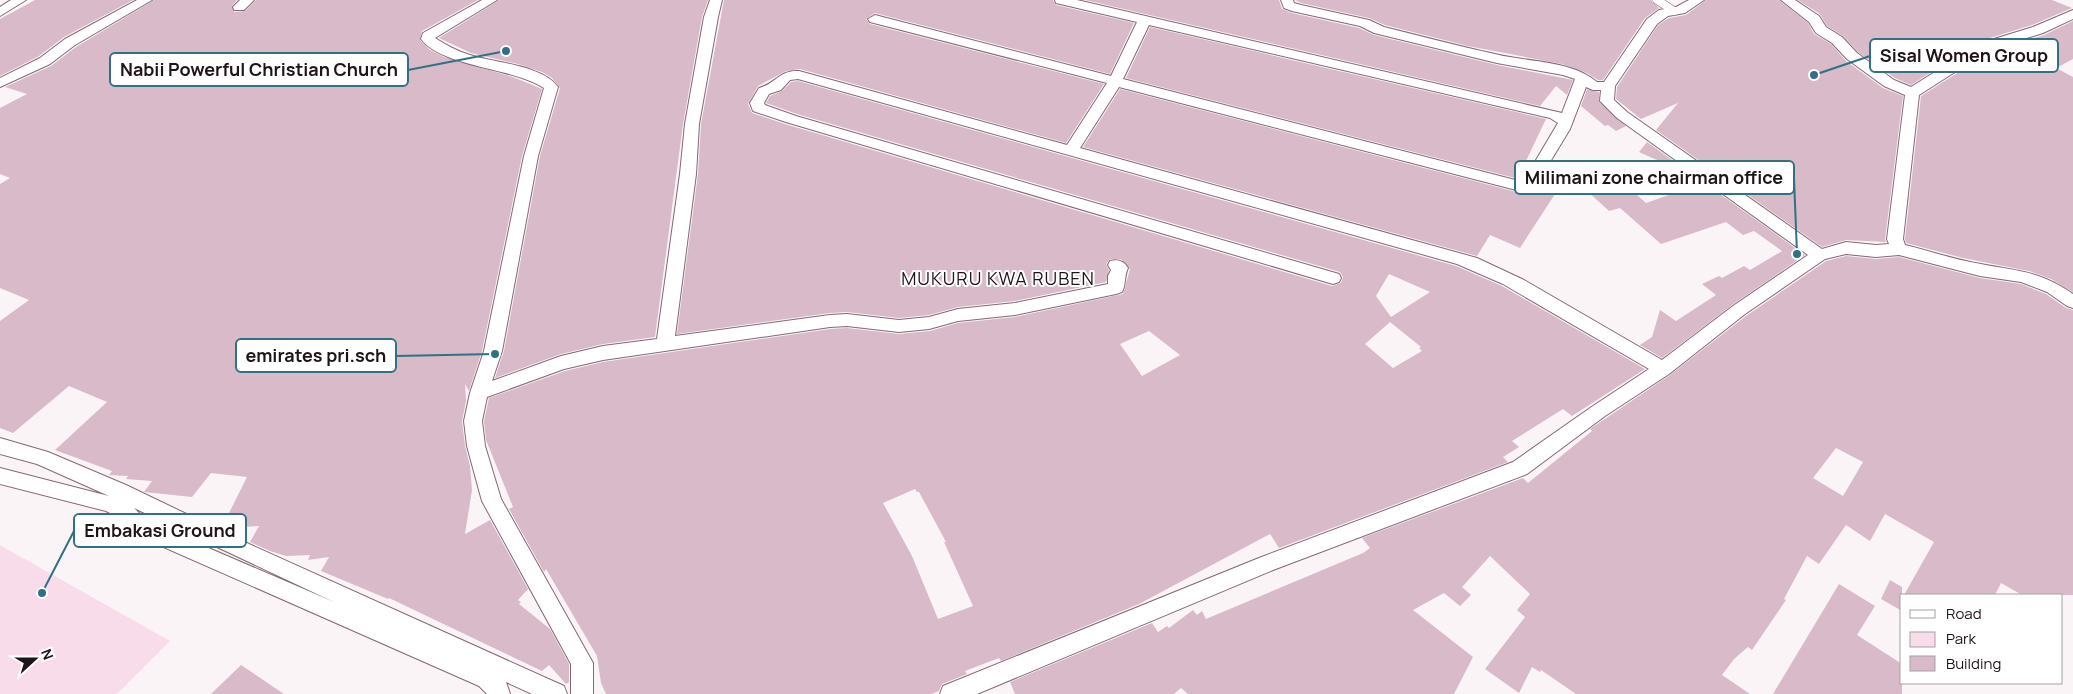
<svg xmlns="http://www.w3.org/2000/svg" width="2073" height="694" viewBox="0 0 2073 694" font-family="Manrope,sans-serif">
<rect width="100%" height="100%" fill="#fbf4f7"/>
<path fill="#f9dcea" d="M0,545L170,641L117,694H0Z"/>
<g fill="#d8bac8" fill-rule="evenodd">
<path d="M35,0H133L64,37L39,56L0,76V19Z"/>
<path d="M154,0H237L232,6L234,12L245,11L256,0H478L422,31L420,40L430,50L444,57L513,77L542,89L522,156L482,351L469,391L465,384L466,401L462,421L465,446L470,466L472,490L465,534L490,520L528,589L518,600L521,602L519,604L550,629L569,664V682L566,684L549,665L542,671L389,598L388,599L321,571L329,557L308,560L310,555L286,556L270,551L250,542L259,526L241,527L243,520L225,521L247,477L211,473L192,497L144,492L152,481L126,479L128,476L109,475L112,471L55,450L107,402L69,386L13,433L0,428V321L29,300L0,288V184L10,178L0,174V108L27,94L5,87L51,66L76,47Z"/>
<path d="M499,0H708L702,17L683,124L655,337L603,344L561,354L495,378L504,351L540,156L560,88L552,78L542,72L518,64L471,53L439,38Z"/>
<path d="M724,0H1053L1056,5L1134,23L1110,74L875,13L866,19L870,24L1104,84L1066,143L800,69L786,71L758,86L748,104L752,113L785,124L1332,286L1341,283L1343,277L1340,272L797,114L766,103L770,96L782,91L791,82L798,81L1456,266L1502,286L1645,369L1572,416L1563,409L1512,441L1519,447L1503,457L1508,462L1279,548L1270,534L1139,604L1001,661L999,658L965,671L967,674L942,684L939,691L931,694H606L601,683L597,656L546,569L544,572L509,509L513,507L486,440L484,421L489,398L565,371L603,362L830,329L847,328L899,334L930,331L958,323L1015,317L1123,294L1130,269L1121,259H1110L1106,264L1109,270L1106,282L1015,301L958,307L929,315L899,318L847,312L830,313L677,334L698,174L701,124ZM1389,274L1430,292L1391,317L1376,296ZM1390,322L1421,347L1419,348L1422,351L1393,368L1365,344ZM1149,331L1180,355L1142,376L1120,344ZM915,489L917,492H919L946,542H944L973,606L938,619L912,556L883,503Z"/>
<path d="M1085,0H1279L1282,9L1292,13L1359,28L1374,35L1497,65L1573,80L1567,95L1556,86L1540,106Z"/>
<path d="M1295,0H1651L1659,8L1645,18L1603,80H1598L1587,73L1562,64L1468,46L1385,25L1369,18L1301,3Z"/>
<path d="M1706,0H1779L1808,23L1814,34L1831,44L1846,61L1883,88L1903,96L1885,239L1886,242L1846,240L1822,247L1656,130L1678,103L1641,119L1616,99L1617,87L1658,25L1669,18L1686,15Z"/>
<path d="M1798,0H2052L2072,8L2032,25L1980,41L1911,85L1895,78L1858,52L1843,36L1827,26L1820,14Z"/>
<path d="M2073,21V59L2056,68L2073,77V292L2051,279L2029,271L1963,258L1906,243L1905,239L1921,96L1992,51L2044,35Z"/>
<path d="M1150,27L1546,119L1518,178L1519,179L1126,78Z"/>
<path d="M1120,89L1524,194L1533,192L1537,187L1555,194L1520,248L1490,235L1477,256L1083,147Z"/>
<path d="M1587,89L1599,92V102L1626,126L1616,131L1608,125L1605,126L1581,106Z"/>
<path d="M1647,142L1805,255L1732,305L1662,358L1640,345L1652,337L1660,310L1676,321L1716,295L1702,284L1719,276L1722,278L1744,266L1750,270L1782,251L1754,231L1743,235L1726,222L1661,244L1620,208L1609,211L1573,178L1603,169L1611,177L1616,176L1646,203L1683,190L1663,174L1677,169L1639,152Z"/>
<path d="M1846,256L1876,259L1899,257L1980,278L2021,284L2046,294L2066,308L2073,310V595H2022L2001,583L1995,595H1904L1934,542L1885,514L1870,541L1846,525L1819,564L1807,556L1784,599L1786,600L1752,650L1748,647L1734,659L1722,675L1750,694H1576L1541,670L1540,672L1532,667L1519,693L1485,669L1525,617L1517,610L1530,594L1490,556L1462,587L1471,595L1460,606L1444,593L1413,610L1473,657L1454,694H1188L1181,688L1174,694H1015L1010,682L1152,623L1158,632L1167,626L1169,628L1193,610L1197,615L1202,611L1206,619L1363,553L1370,548L1362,538L1523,478L1528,483L1592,431L1590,429L1670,375L1746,316L1826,261ZM1836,448L1863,462L1843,496L1813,478Z"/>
<path d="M1890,580L1902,587V611L1881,599Z"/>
<path d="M1839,584L1875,606L1857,635L1902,664V694H1773Z"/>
<path d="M241,665L284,694H211Z"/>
</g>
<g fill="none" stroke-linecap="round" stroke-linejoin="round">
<defs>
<path id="lane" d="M1657,0L1674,11"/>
<g id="street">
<path d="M11,0H26L0,16V7Z"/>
<path d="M137,0H152L75,45L50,64L0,87V78L40,58L65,39Z"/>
<path d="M240,0H254L244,10H234L233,7Z"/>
<path d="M482,0H497L435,38C446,45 457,51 470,55C495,63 542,65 558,87L538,156L502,351L492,381L561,356L603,346L657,339L680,174L685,124L704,17L710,0H722L718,17L699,124L696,174L675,336L830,315L847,314L899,320L929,317L958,309L1015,303L1108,284V276L1111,270L1108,265L1110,261C1118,259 1124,261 1128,268C1124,276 1126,285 1122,292L1116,294L1015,315L958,321L929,329L899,332L847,326L830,327L603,360L564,369L487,397L482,421L485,446L501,499L593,663V694H571V664L482,501L467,446L464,421L470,393L484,351L524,156L544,88C511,67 442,67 421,39L423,33Z"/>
<path d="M1055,0H1077L1562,113L1575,79L1563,75L1497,63L1374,33L1360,26L1292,11L1284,8L1281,0H1293L1294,3L1301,5L1369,20L1384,27C1421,36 1458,46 1495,54C1526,62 1572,60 1597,82H1604L1647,19L1659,10L1676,7L1689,0H1704L1685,13L1668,16L1657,24L1615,86L1614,100L1627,112L1822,249L1846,242L1876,245L1889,244L1887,239L1905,95L1884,86L1847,59L1832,43L1816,33L1809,22L1781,0H1795L1819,16L1826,27L1842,37L1857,53L1894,80L1911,87L1981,43L2033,27L2073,10V19L2043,33L1991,49L1919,95L1903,239L1905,245C1930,251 1956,260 1981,264C2018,271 2040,271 2073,294V308L2067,306L2047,292L2021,282L1980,276L1899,255L1876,257L1846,254L1825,259L1745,314L1669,374L1605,416L1527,474L1273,570L977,694H940L943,686L1259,558L1513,462L1593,406L1649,369L1503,284L1457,264L798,79L790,80L781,90L769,94L764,103L765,105L796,116L1339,274L1341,278L1339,282L1333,284L786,122L753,111L750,103L759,88C777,83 779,70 799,71L1067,145L1107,83L870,22L868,19L875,15L1111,76L1137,22L1056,3ZM1149,25L1550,118L1558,123L1523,182L1123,79ZM1119,87L1524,192L1533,190L1570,129L1586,87L1593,90H1601L1600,101L1617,118L1808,255L1733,306L1662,360L1524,280L1477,258L1080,148Z"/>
<path d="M0,438L48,452L126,485L249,544L564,686L567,694H532L506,682L510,694H487L479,686L134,534L118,517L106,511L0,484V468L109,496L37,464L0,454ZM134,508L334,602L148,522Z"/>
</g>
</defs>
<use href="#lane" stroke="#846876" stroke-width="9"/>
<use href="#street" stroke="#846876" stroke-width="2"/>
<use href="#lane" stroke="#fff" stroke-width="8"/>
<use href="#street" fill="#fff" fill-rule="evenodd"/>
</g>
<g text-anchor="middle" stroke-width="4" stroke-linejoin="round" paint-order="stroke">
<g font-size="18" letter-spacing="1" fill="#1f141a" stroke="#fff">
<text x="998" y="285">MUKURU KWA RUBEN</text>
</g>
</g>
<path fill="none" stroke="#327086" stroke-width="2" d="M1814 75L1870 56M506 51L408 70M1797 254L1794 178M495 354L396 356M42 593L74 531"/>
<g fill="#327086" stroke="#fff" stroke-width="2">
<circle cx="1814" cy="75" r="5"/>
<circle cx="506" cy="51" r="5"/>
<circle cx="1797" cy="254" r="5"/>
<circle cx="495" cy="354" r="5"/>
<circle cx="42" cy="593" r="5"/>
</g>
<g fill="#fff" stroke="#327086" stroke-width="2">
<rect x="1870" y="39" width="188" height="33" rx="5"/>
<rect x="110" y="53" width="298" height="33" rx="5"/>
<rect x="1515" y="161" width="279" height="33" rx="5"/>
<rect x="236" y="339" width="160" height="33" rx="5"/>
<rect x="74" y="514" width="172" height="33" rx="5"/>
</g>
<g font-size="18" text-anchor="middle" font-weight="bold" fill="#1f141a">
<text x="1964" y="62">Sisal Women Group</text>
<text x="259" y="76">Nabii Powerful Christian Church</text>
<text x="1654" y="184">Milimani zone chairman office</text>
<text x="316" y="362">emirates pri.sch</text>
<text x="160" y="537">Embakasi Ground</text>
</g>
<rect x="1900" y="594" width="162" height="90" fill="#ffffff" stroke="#a5a1a3"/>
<rect x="1910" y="610" width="25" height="8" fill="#ffffff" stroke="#a5a1a3"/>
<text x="1946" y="619" font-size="15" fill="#1f141a">Road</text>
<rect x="1910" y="632" width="25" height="15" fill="#f9dcea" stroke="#a5a1a3"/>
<text x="1946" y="644" font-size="15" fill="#1f141a">Park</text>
<rect x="1910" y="656" width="25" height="15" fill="#d8bac8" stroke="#a5a1a3"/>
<text x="1946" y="669" font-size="15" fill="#1f141a">Building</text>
<g transform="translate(35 659) rotate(69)" stroke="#ffffff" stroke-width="4" paint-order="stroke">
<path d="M0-4L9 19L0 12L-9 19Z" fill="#1f141a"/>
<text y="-8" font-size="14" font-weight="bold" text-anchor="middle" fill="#1f141a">N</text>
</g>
</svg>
